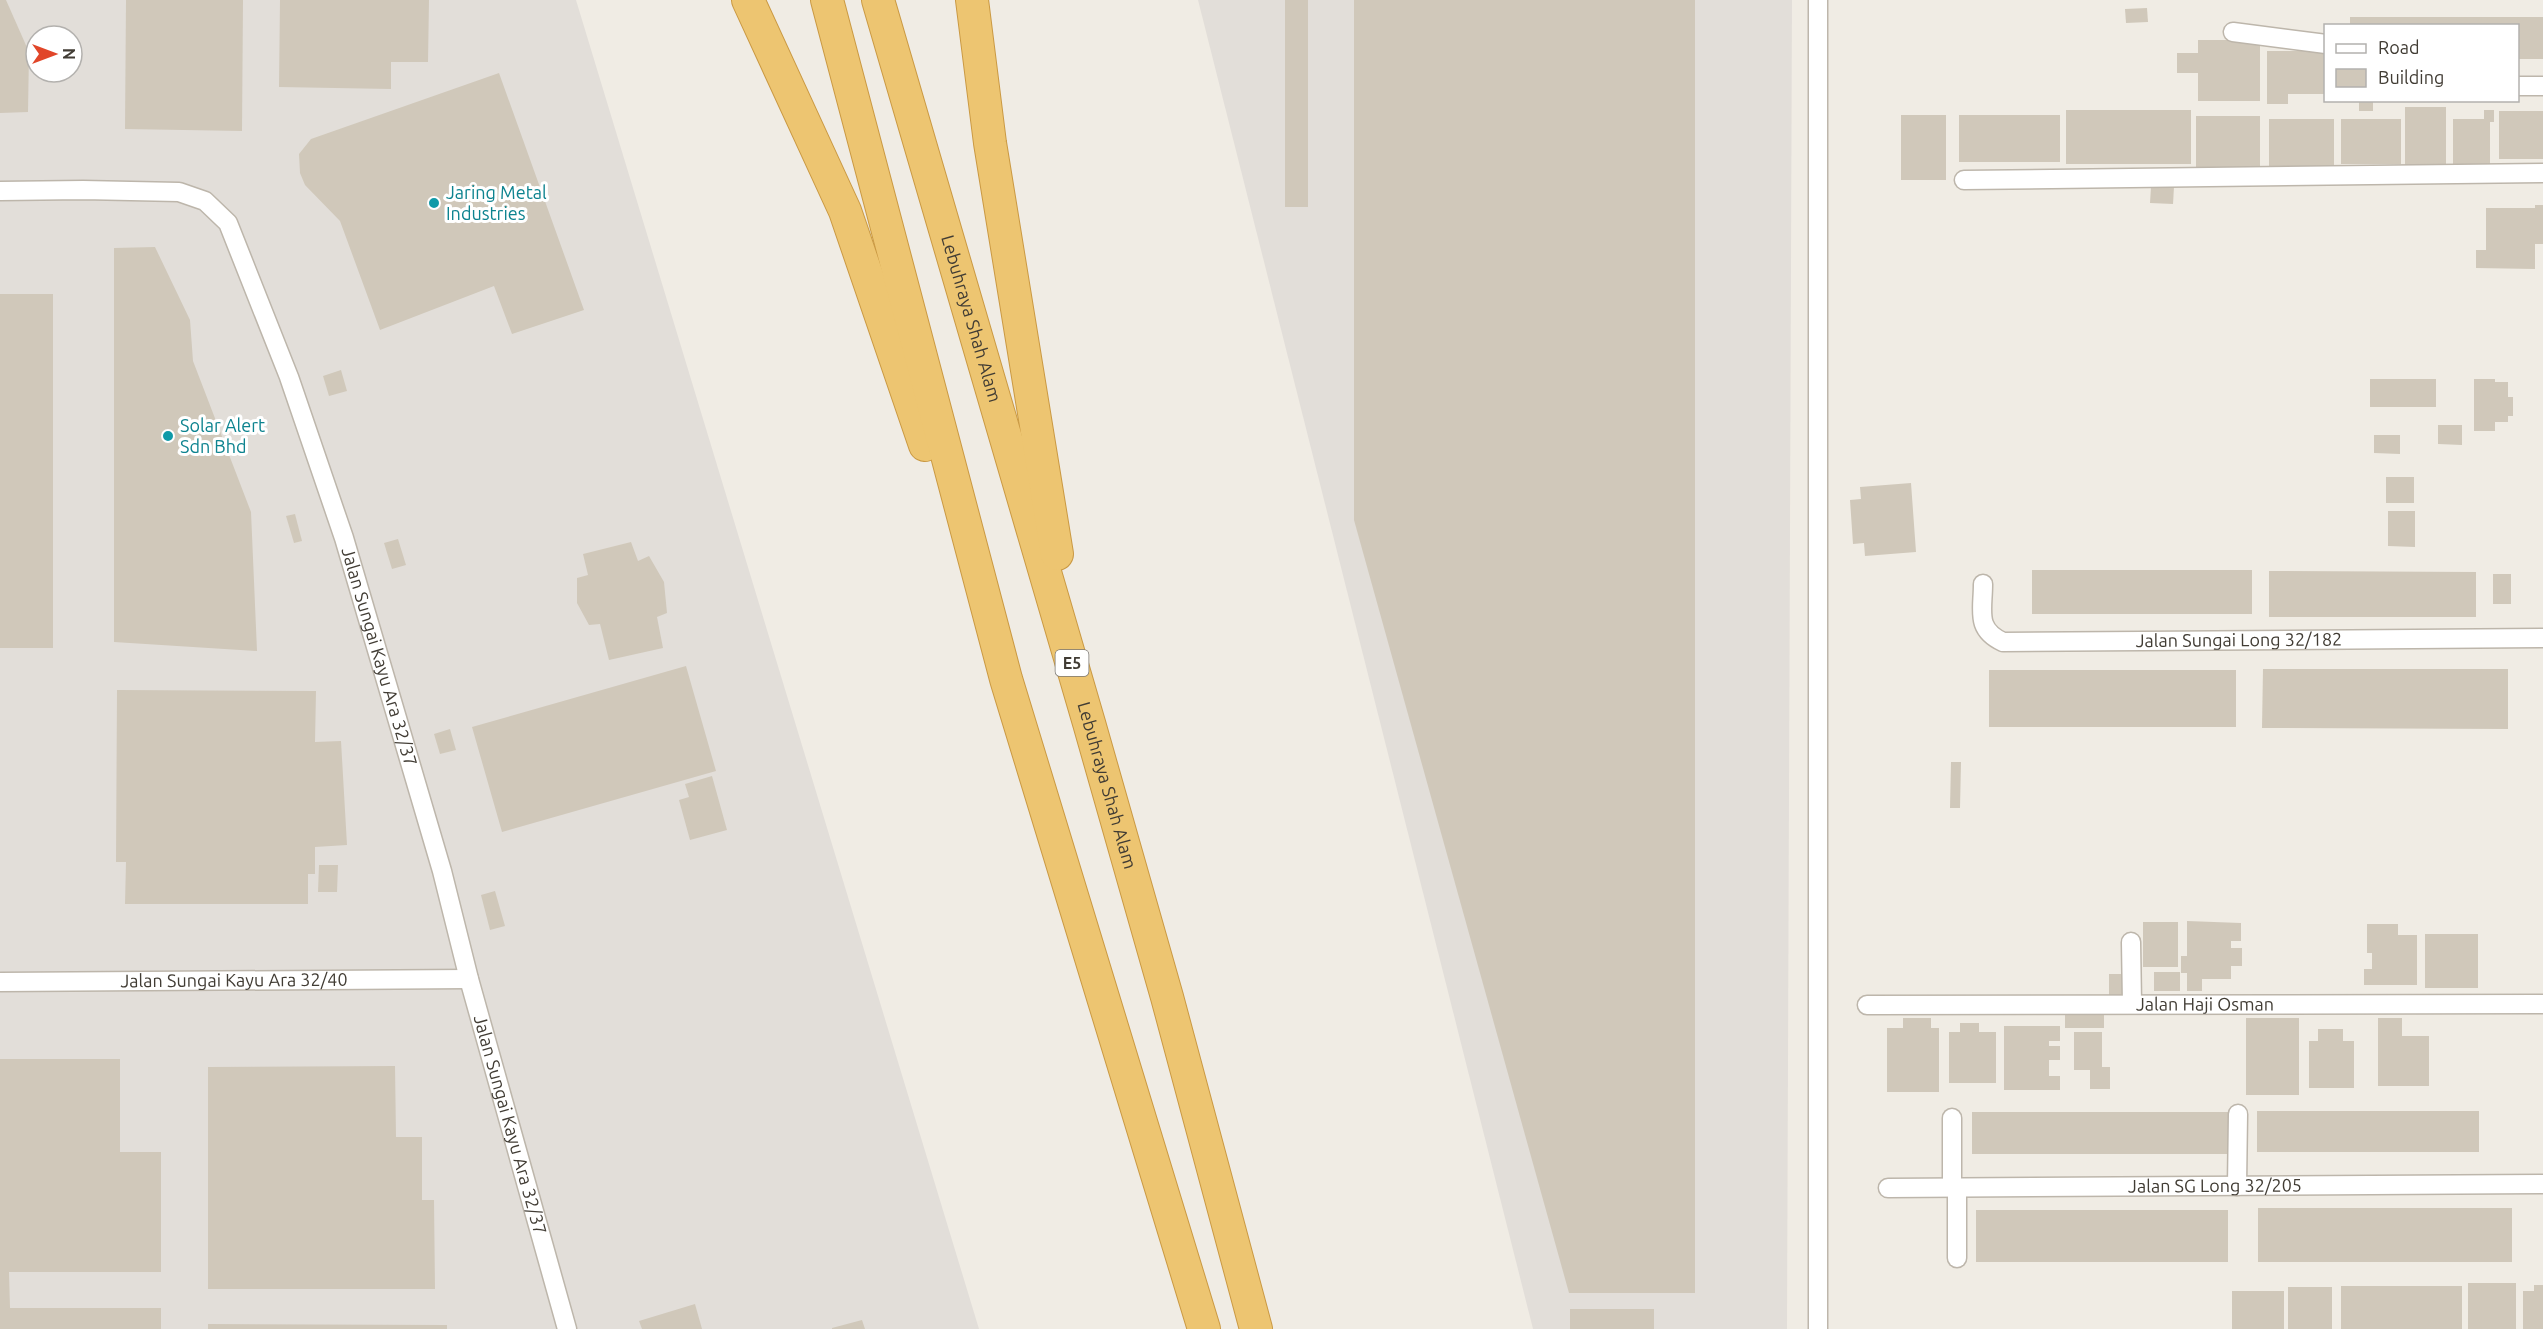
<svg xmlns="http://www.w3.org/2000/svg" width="2543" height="1329" viewBox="0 0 2543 1329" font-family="Ubuntu,sans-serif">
<rect width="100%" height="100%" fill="#f0ece4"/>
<g fill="#e2ded9" fill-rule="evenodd">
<path d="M0,0H576L979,1329H0ZM36,36H72V72H36Z"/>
<path d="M1198,0H1792L1787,1329H1533Z"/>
</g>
<g fill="#d0c8ba">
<path d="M0,0H6L29,52L28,112L0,113Z"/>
<path d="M126,0H243L242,131L125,129Z"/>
<path d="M280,0H429L428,62H391V89L279,87Z"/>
<rect x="1285" y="0" width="23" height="207"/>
<path d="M1354,0H1695V1293H1569L1354,520Z"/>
<path d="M2147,8L2148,22L2126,23L2125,9Z"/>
<path d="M2350,17H2543V59H2518V26H2350Z"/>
<path d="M2198,40H2260V101H2198V73H2177V53H2198Z"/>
<path d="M2267,51H2326V94H2288V104H2267Z"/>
<path d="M499,73L584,310L512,334L494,286L380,330L340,221L305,185L300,173L299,154L311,139Z"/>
<rect x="2359" y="100" width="14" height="11"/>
<rect x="2405" y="107" width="41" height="62"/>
<rect x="2066" y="110" width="125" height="54"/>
<path d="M2484,110H2494V122H2490V169H2453V119H2484Z"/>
<rect x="2499" y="111" width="44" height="48"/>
<rect x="1901" y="115" width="45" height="65"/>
<rect x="1959" y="115" width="101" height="47"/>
<rect x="2196" y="116" width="64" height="55"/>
<rect x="2269" y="119" width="65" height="47"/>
<rect x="2341" y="119" width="60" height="45"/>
<path d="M2151,187H2174L2173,204L2150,203Z"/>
<path d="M2535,205H2543V244H2535V269L2476,268V250H2486V208H2535Z"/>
<path d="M155,247L190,320L193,361L251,512L257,651L114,642V248Z"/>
<rect x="0" y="294" width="53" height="354"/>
<path d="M341,370L347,391L329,396L323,376Z"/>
<rect x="2370" y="379" width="66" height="28"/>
<path d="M2474,379H2495V382H2508V397H2513V416H2508V422H2495V431H2474Z"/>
<path d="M2438,425H2462V445L2438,444Z"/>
<path d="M2374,435H2400V454L2374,453Z"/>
<rect x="2386" y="477" width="28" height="26"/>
<path d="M1911,483L1916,552L1865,556L1864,543L1853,544L1850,500L1861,499L1860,487Z"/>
<path d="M2388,511H2415V547L2388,546Z"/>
<path d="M295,514L302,541L294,543L286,516Z"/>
<path d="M398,539L406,565L392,569L384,543Z"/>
<path d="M631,542L638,561L649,556L664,582L667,613L657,617L663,648L609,660L600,624L589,625L577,603V578L588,575L583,554Z"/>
<rect x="2032" y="570" width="220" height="44"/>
<path d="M2269,571L2476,572V617H2269Z"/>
<rect x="2493" y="574" width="18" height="30"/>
<path d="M686,666L716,771L502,832L472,727Z"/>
<path d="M2263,669H2508V729L2262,728Z"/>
<rect x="1989" y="670" width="247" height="57"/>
<path d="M117,690L316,691L315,742L341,741L347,845L315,847V874H308V904H125L126,862H116Z"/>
<path d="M450,729L456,750L440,754L434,734Z"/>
<path d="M1951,762H1961L1960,808H1950Z"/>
<path d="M712,776L727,830L690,840L679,800L689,797L685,784Z"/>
<path d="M319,865H338L337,892H318Z"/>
<path d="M495,891L505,926L490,930L481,895Z"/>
<path d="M2187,921L2241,923V941H2231V948H2242V966H2231V979H2202V991H2187V973H2181V956H2187Z"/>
<rect x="2143" y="922" width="35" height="45"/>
<path d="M2367,924H2398V935H2417V985H2364V969H2372V953H2367Z"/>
<rect x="2425" y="934" width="53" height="54"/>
<rect x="2154" y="972" width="26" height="19"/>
<rect x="2109" y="974" width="13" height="23"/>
<rect x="2065" y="1013" width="39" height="15"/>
<path d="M1903,1018H1931V1028H1939V1092H1887V1028H1903Z"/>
<rect x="2246" y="1018" width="53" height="77"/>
<path d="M2378,1018H2402V1036H2429V1086H2378Z"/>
<path d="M1960,1023H1979V1032H1996V1083H1949V1032H1960Z"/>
<path d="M2004,1026H2060V1041H2049V1046H2060V1060H2049V1076H2060V1090H2004Z"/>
<path d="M2318,1029H2343V1041H2354V1088H2309V1041H2318Z"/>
<path d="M2074,1032H2102V1067H2110V1089H2090V1070H2074Z"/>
<path d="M0,1059H120V1152H161V1272H9L10,1308H161V1329H0Z"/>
<path d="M395,1066L396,1137H422V1200H434L435,1289H208V1067Z"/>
<rect x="2257" y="1111" width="222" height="41"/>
<rect x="1972" y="1112" width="257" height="42"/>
<rect x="2258" y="1208" width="254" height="54"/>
<rect x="1976" y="1210" width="252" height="52"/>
<rect x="2468" y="1283" width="48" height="46"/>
<path d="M2534,1285H2543V1329H2523V1291H2534Z"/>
<rect x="2341" y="1286" width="121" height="43"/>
<rect x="2288" y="1287" width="44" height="42"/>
<rect x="2232" y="1291" width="52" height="38"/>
<path d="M695,1304L702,1329H642L639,1321Z"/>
<rect x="1570" y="1309" width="84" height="20"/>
<path d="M862,1320L865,1329H832V1328Z"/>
<path d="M208,1324L447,1325V1329H208Z"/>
</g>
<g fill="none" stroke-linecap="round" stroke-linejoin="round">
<defs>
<g id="street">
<path d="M1818,0V1329"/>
<path d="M2233,32L2326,44"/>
<path d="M2518,86H2543"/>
<path d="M1964,180L2543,173"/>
<path id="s1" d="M0,191L83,190L179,192L205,201L228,223L289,377L344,538L442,871L469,979L567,1329"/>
<path id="s2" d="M1983,584C1983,611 1975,629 2003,642L2543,638"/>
<path d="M2131,942L2132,1003"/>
<path id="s3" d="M0,982L469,979"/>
<path id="s4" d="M1867,1005L2543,1004"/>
<path d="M1952,1118V1188"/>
<path d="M2237,1186L2238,1114"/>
<path id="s5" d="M1888,1188L2543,1184"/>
<path d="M1957,1188V1258"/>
</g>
<g id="highway">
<path d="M748,0L845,211L925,445"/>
<path d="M827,0L1006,679L1204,1329"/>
<path id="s6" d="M878,0L1089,723L1167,997L1256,1329"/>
<path d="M972,0L990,143L1057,554"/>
</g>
</defs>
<use href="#street" stroke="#bdb6ab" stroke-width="21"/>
<use href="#highway" stroke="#ca9943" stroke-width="34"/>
<use href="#street" stroke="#fff" stroke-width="18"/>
<use href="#highway" stroke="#edc571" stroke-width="32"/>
</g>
<g fill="#0f9aa8" stroke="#fff" stroke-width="2">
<circle cx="434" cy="203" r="6"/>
<circle cx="168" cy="436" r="6"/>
</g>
<g text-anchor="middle" stroke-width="6" stroke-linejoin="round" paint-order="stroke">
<rect fill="#fff" stroke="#7a7671" stroke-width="1.5" x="1055.5" y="650" width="33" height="26" rx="4.5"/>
<g font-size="16" font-weight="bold" fill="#413c34">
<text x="1072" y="669">E5</text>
</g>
<g font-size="18" fill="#0d838f" stroke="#fff" text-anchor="start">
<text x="446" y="199">Jaring Metal<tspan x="446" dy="21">Industries</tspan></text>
<text x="180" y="432">Solar Alert<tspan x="180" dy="21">Sdn Bhd</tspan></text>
</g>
<g font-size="18" fill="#413c34" stroke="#fff">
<text dy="6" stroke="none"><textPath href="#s6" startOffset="332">Lebuhraya Shah Alam</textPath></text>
<text dy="6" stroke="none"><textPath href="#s2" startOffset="303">Jalan Sungai Long 32/182</textPath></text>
<text dy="6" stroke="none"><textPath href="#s1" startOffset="698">Jalan Sungai Kayu Ara 32/37</textPath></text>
<text dy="6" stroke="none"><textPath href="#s6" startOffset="818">Lebuhraya Shah Alam</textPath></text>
<text dy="6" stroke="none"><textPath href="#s3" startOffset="234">Jalan Sungai Kayu Ara 32/40</textPath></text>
<text dy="6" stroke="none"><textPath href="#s4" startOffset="338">Jalan Haji Osman</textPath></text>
<text dy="6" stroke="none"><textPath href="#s1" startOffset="1184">Jalan Sungai Kayu Ara 32/37</textPath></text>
<text dy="6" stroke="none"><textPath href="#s5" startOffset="327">Jalan SG Long 32/205</textPath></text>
</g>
</g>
<rect x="2324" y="24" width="195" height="78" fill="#ffffff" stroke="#b3b1ae" stroke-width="1.5"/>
<rect x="2336" y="44" width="30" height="9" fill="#ffffff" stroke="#b3b1ae" stroke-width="1.5"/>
<text x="2378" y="54" font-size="18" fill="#413c34">Road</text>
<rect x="2336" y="69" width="30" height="18" fill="#d0c8ba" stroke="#b3b1ae" stroke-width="1.5"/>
<text x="2378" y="84" font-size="18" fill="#413c34">Building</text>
<g transform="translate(54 54) rotate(90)"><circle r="28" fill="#ffffff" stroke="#b3b1ae" stroke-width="1.5"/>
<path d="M0-4.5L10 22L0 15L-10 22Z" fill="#e14629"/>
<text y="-9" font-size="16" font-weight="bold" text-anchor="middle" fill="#413c34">N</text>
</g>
</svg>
